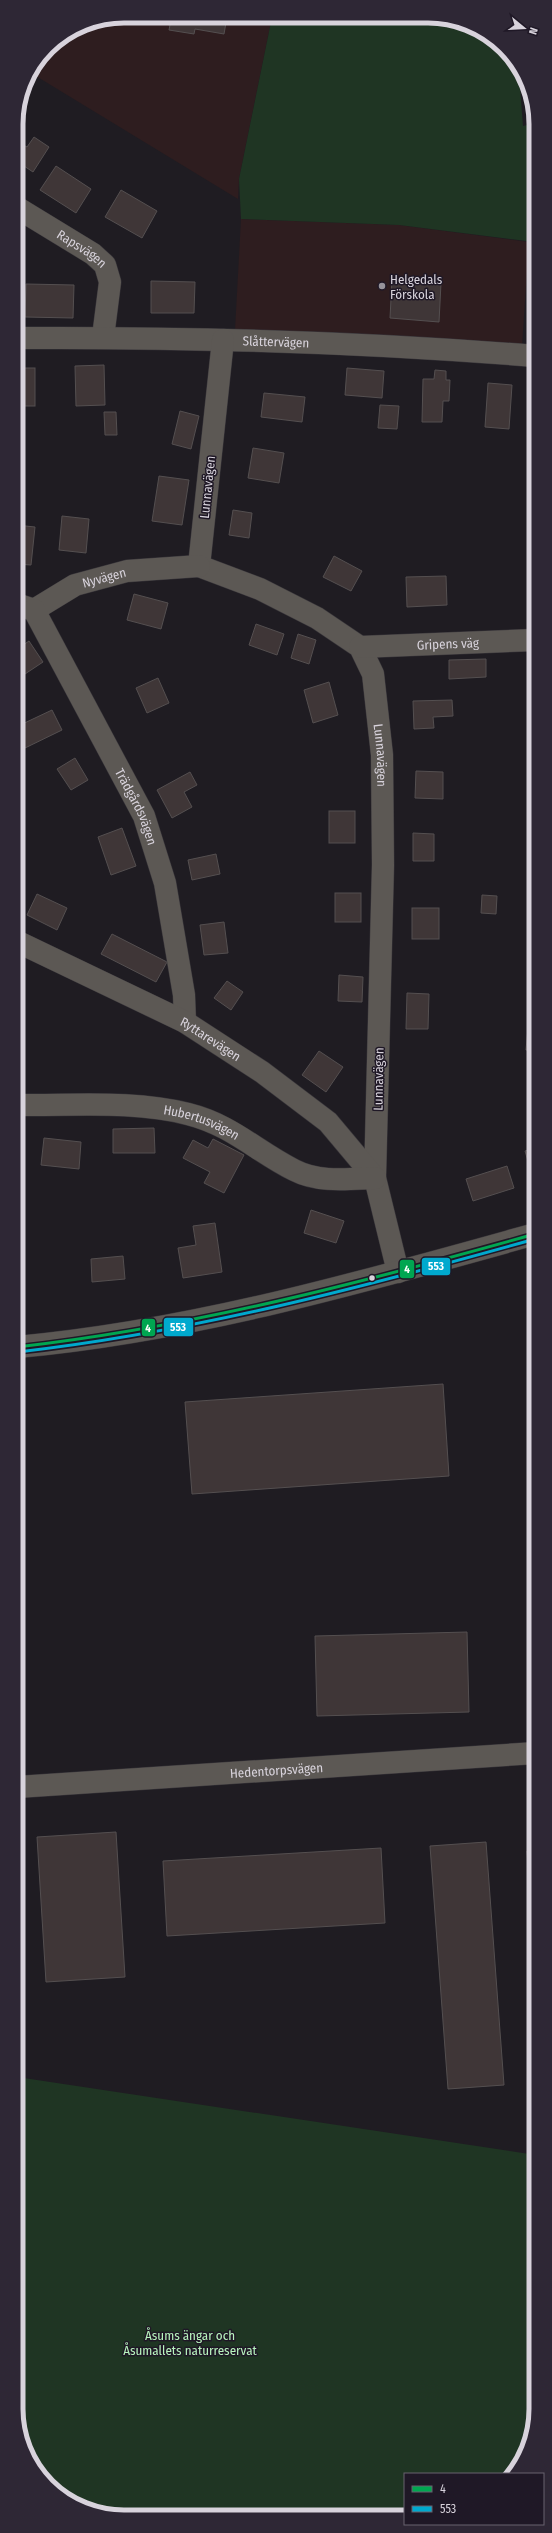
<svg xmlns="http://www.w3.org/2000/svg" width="552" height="2533" viewBox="0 0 552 2533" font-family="'Fira Sans Condensed',sans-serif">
<rect width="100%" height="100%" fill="#1f1c22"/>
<g fill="#2e1d1f">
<path d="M124,16L272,17L239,179L238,199L31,73L48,48L83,24Z"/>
<path d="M241,219L399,225L529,242L522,346L235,330Z"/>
</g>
<g fill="#1f3523">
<path d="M272,17L449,18L482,30L509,53L519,75L523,126L535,123V242L399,225L241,219L239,179Z"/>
<path d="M17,2077L536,2155V2416L528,2450L512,2474H405V2516L103,2515L70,2503L43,2480L17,2423Z"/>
</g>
<g fill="#3f3637" stroke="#544f50">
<path d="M123,16H124L227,17L224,34L195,29L194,34L169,30L170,25Z"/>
<path d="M34,137L49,147L33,172L24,166L16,177V141L27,147Z"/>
<path d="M56,166L91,189L76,213L40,190Z"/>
<path d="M121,190L157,211L142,238L105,217Z"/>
<path d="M392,280L441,283L439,322L390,318Z"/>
<path d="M151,281L195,282L194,313H151Z"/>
<path d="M26,284L74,285L73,318L25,317Z"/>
<path d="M104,365L105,405L76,406L75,366Z"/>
<rect x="16" y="368" width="19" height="38"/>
<path d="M347,368L384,371L382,398L345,395Z"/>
<path d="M435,370L446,371V380H450L449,401H443L442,422H422L423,379H434Z"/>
<path d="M488,383L512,385L509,429L485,427Z"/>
<path d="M264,393L305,397L302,422L261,417Z"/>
<path d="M380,405L399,406L397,429L378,428Z"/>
<path d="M180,411L199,416L191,449L172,444Z"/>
<path d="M104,412H116L117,435H105Z"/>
<path d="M253,448L284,453L279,483L248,478Z"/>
<path d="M159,476L189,480L182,525L152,521Z"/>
<path d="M233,510L252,513L249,538L229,535Z"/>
<path d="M62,516L89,519L86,553L59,550Z"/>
<path d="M16,525L35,527L31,565L16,564Z"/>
<path d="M334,556L362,571L351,591L323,577Z"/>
<path d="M446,576L447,605L407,607L406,577Z"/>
<path d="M134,594L168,603L161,629L127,620Z"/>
<path d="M256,624L284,634L277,655L249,645Z"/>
<path d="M298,634L316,640L309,664L291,658Z"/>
<path d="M29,641L43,662L22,676L16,666V650Z"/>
<path d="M486,659V677L449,679V660Z"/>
<path d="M158,678L169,703L147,713L136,688Z"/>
<path d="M329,682L338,715L313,723L304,690Z"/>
<path d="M452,700L453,716L433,717L434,728L414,729L413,701Z"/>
<path d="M52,710L62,730L25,748L16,727Z"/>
<path d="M75,758L88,780L71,790L57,769Z"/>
<path d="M416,771L443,772V799L415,798Z"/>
<path d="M190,772L197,785L184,792L192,807L172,818L157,790Z"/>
<rect x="329" y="811" width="26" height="32"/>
<path d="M122,828L136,866L111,875L98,837Z"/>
<path d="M413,833L434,834V861H413Z"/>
<path d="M216,854L220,874L192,880L188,860Z"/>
<rect x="335" y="893" width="26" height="29"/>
<path d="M37,894L67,908L57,930L27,915Z"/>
<path d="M482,895L497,896L496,914L481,913Z"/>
<rect x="412" y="908" width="27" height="31"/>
<path d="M224,922L228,953L204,955L200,925Z"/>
<path d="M112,934L167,962L156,982L101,954Z"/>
<path d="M339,975L363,977L362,1002L338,1001Z"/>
<path d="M227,981L243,992L231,1010L214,998Z"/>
<path d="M407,993L429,994L428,1029H406Z"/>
<path d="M528,1028L535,1029V1051L526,1050Z"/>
<path d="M319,1051L343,1067L326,1092L302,1075Z"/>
<path d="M154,1128L155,1153H113V1129Z"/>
<path d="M44,1138L81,1142L79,1169L41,1165Z"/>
<path d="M213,1139L244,1155L224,1193L204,1183L210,1172L183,1158L193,1140L208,1148Z"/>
<path d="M535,1148V1181H534L525,1151Z"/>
<path d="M507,1166L514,1188L473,1201L466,1179Z"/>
<path d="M311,1210L344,1221L336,1243L304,1233Z"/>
<path d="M215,1223L222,1272L183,1278L178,1248L196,1245L193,1226Z"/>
<path d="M123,1256L125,1279L92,1282L91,1259Z"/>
<path d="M443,1384L449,1476L192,1494L185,1402Z"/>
<path d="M467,1632L469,1712L317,1716L315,1636Z"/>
<path d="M116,1832L125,1977L46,1982L37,1837Z"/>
<path d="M486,1842L504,2085L448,2089L430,1846Z"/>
<path d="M381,1848L385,1923L167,1936L163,1861Z"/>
<path d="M527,1851H536V1985Z"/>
</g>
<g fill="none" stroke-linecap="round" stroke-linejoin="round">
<defs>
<g id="minor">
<path id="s1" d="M16,207L93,254L105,265L110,282L103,337"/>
<path id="s2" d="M16,338C189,337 363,342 535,356"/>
<path id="s3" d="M223,340L199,566L260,589L317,618L360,647L373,674L382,755L383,865L375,1178L398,1272"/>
<path id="s4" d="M16,604L34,610L75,585L127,571L199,566"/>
<path id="s5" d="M34,610L144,816L165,883L184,995L185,1022"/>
<path id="s6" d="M360,647L535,640"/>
<path id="s7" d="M16,941L185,1022L262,1072L328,1122L375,1178"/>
<path id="s8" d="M17,1105C73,1106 133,1100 188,1114C232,1125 256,1151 294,1170C319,1183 348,1179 375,1178"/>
<path d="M17,1347C193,1331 366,1281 535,1234"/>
<path id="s9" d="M17,1787L536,1753"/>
</g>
</defs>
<use href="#minor" stroke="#39363b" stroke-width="23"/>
<use href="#minor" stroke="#5c5854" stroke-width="22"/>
<defs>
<path id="bus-1" d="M17,1347C194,1327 364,1282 535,1234"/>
<path id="bus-2" d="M18,1352C194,1332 364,1287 535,1239"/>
</defs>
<use href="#bus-1" stroke="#1f1826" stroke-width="6"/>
<use href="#bus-2" stroke="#1f1826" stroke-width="6"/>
<use href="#bus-1" stroke="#00a651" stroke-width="3"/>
<use href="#bus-2" stroke="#00a9ce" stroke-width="3"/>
</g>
<circle fill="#97939b" stroke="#1f1826" stroke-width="1.5" cx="382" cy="286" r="4"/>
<circle fill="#d8d3dc" stroke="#1f1826" stroke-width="1.5" cx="372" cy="1278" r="3.5"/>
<g text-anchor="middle" stroke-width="3" stroke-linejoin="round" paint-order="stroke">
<g font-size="13" fill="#d8d3dc" stroke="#1f1826">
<text dy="5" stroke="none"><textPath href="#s1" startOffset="78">Rapsvägen</textPath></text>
<text dy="5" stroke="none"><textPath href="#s2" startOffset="260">Slåttervägen</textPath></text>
<text transform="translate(207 487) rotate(-84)" y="5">Lunnavägen</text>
<text dy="5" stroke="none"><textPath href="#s4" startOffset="97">Nyvägen</textPath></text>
<text dy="5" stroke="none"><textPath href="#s6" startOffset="88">Gripens väg</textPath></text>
<text dy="5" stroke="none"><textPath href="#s3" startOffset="520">Lunnavägen</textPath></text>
<text dy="5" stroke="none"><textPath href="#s5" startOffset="222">Trädgårdsvägen</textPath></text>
<text dy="5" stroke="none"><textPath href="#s7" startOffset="218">Ryttarevägen</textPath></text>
<text transform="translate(378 1079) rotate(-89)" y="5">Lunnavägen</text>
<text dy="5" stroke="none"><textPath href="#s8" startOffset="187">Hubertusvägen</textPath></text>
<text dy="5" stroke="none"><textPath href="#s9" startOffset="260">Hedentorpsvägen</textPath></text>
</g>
<g font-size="13" fill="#d8d3dc" stroke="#1f1826" text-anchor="start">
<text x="390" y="284">Helgedals<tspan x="390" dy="15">Förskola</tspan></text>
</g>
<g font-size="13" fill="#b8f4be" stroke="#1f1826">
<text x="190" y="2340">Åsums ängar och<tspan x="190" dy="15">Åsumallets naturreservat</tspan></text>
</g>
</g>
<path d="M0 0H552V2533H0ZM124 23H428A101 101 0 0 1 529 124V2409A101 101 0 0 1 428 2510H124A101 101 0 0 1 23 2409V124A101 101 0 0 1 124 23Z" fill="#2e2735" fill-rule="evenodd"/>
<path fill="none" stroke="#d8d3dc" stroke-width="5" d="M124 23H428A101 101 0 0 1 529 124V2409A101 101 0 0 1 428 2510H124A101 101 0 0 1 23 2409V124A101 101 0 0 1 124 23Z"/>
<g stroke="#1f1826" stroke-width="1.5">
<rect x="421" y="1257" width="30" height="19" rx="4" fill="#00a9ce"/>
<rect x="399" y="1259" width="16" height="20" rx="4" fill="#00a651"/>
<rect x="163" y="1317" width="31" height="20" rx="4" fill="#00a9ce"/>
<rect x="141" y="1318" width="15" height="19" rx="4" fill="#00a651"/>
</g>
<g font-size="11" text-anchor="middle" font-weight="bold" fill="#fff">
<text x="436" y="1270">553</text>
<text x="407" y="1273">4</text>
<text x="178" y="1331">553</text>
<text x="148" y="1332">4</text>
</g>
<rect x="404" y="2473" width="140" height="52" fill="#1f1826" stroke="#69636f"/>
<rect x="412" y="2486" width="20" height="6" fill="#00a651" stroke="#69636f"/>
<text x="440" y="2493" font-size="12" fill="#d8d3dc">4</text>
<rect x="412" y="2506" width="20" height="6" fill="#00a9ce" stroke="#69636f"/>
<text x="440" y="2513" font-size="12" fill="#d8d3dc">553</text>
<g transform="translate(524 28) rotate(108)" stroke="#1f1826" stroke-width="3" paint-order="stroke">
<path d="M0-3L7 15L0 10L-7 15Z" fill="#d8d3dc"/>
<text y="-6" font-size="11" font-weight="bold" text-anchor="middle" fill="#d8d3dc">N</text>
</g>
</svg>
